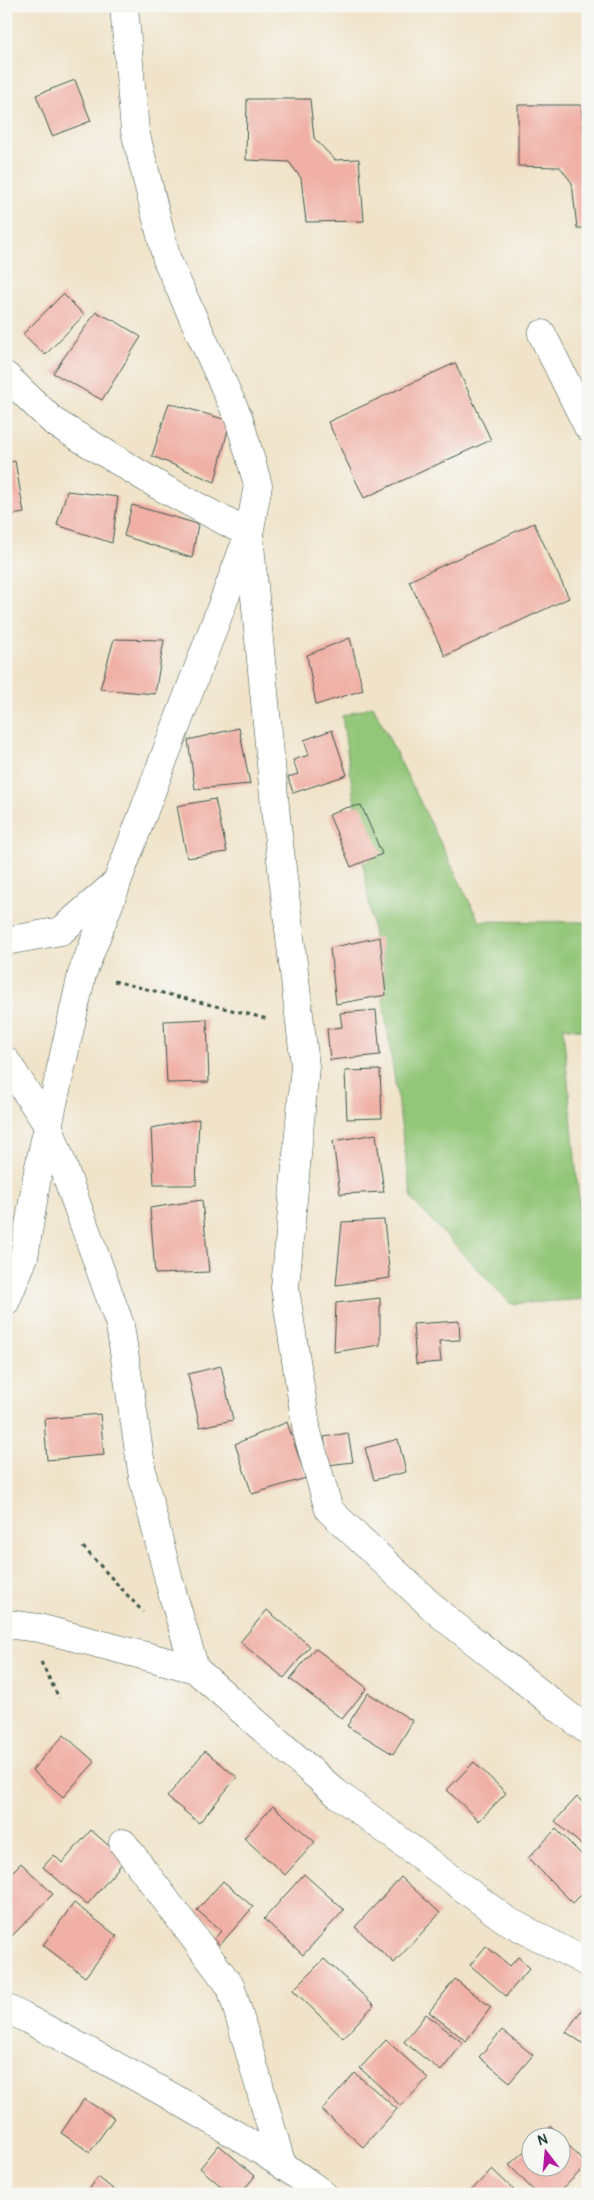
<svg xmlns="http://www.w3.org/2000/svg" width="594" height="2200" viewBox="0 0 594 2200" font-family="Pangolin,sans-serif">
<rect width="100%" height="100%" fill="#f6f6f2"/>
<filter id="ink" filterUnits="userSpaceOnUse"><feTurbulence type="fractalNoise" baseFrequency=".02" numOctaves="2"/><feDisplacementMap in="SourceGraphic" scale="10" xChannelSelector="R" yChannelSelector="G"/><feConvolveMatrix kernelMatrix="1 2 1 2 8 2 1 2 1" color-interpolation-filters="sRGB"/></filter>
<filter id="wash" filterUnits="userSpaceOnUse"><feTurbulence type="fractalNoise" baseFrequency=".0096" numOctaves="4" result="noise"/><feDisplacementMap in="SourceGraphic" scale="20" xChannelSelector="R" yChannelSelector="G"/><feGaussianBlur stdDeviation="1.12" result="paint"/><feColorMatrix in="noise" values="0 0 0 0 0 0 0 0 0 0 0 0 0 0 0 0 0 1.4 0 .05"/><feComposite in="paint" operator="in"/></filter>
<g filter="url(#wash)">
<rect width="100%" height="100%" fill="#f0e3c9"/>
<path fill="#92c678" stroke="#588256" d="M373,706L479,921L588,922V1031L563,1027L588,1299L511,1304L412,1200L342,716Z"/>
<g id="blocks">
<g fill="#f0b0a6">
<path d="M75,80L91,121L52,136L36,95Z"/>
<path d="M247,99H310L314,138L335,160L359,159L364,221L306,222L301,178L289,162L246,160Z"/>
<path d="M518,105H581L585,144L588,147V228H577L572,183L560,167L518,166Z"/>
<path d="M63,294L84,315L45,355L23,334Z"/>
<path d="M96,312L117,322L141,337L102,400L53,373Z"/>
<path d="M455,363L491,440L364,498L328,422Z"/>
<path d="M169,403L230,421L215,482L152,456Z"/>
<path d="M15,461L24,513L6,516V463Z"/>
<path d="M67,491L118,497L112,543L57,525Z"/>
<path d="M132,505L198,524L192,558L124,536Z"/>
<path d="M534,523L569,598L445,656L409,581Z"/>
<path d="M350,638L363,690L316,705L307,655Z"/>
<path d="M114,639L164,640L155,694L100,689Z"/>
<path d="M239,728L250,784L195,789L188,740Z"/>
<path d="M332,730L347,775L293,793L288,777L298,774L293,760L309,755L304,740Z"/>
<path d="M215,799L227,852L187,858L177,806Z"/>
<path d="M361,805L382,854L351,867L329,815L345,808Z"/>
<path d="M380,937L386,995L336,1004L330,948Z"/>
<path d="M376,1010L380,1055L330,1060L327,1029L342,1027L340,1013Z"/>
<path d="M207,1019L209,1082L167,1083L164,1021Z"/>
<path d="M380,1070L382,1118L347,1119L345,1071Z"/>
<path d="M199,1119L196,1185H154L151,1128Z"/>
<path d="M376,1134L384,1192L340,1194L333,1141Z"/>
<path d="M202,1200L209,1272L155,1274L150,1208Z"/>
<path d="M384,1220L390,1278L336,1285L342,1222Z"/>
<path d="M380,1298V1345L334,1352L336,1303Z"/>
<path d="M459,1321L460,1340L439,1341L441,1362L416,1364L413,1324Z"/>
<path d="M221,1366L233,1420L200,1427L188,1374Z"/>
<path d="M100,1414L104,1455L47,1460L44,1419Z"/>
<path d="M287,1422L306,1478L252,1494L235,1444Z"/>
<path d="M348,1433L353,1462L328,1465L324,1437Z"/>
<path d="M398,1439L406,1472L374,1480L365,1448Z"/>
<path d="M267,1610L310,1646L284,1678L240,1642Z"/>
<path d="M315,1648L367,1688L342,1719L290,1679Z"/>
<path d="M368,1693L413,1721L393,1754L347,1726Z"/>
<path d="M64,1735L95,1762L63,1797L32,1770Z"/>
<path d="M205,1751L237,1777L199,1823L167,1797Z"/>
<path d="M474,1762L506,1793L479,1821L447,1790Z"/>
<path d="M577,1797L588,1807V1851L555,1821Z"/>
<path d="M273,1806L315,1842L285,1875L244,1838Z"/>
<path d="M556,1829L588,1861V1888L573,1903L528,1858Z"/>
<path d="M91,1830L125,1860L87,1905L43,1867L54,1855L62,1863Z"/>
<path d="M21,1863L53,1894L10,1938L6,1934V1918L9,1916L6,1913V1878Z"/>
<path d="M304,1874L344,1910L303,1955L264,1919Z"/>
<path d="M401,1877L440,1913L394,1963L355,1927Z"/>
<path d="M223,1881L253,1907L220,1945L214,1939L221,1931L197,1910Z"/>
<path d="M74,1903L117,1936L85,1977L43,1945Z"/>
<path d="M486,1946L510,1966L518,1957L530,1968L506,1996L470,1965Z"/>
<path d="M324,1959L374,2005L343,2038L293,1990Z"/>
<path d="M455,1979L491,2007L466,2041L429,2012Z"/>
<path d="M583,2008L588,2011V2047L566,2032Z"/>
<path d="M426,2014L463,2043L441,2071L404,2042Z"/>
<path d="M502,2030L533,2055L510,2082L479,2057Z"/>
<path d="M386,2040L428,2078L401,2106L360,2068Z"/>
<path d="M355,2073L397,2109L363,2147L322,2110Z"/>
<path d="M84,2099L114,2118L90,2152L61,2133Z"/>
<path d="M551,2126L587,2165L557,2194H537L509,2165L532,2144V2168H562V2138H539Z"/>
<path d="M219,2145L255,2176L240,2194H230L200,2168Z"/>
<path d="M492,2169L518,2194H468Z"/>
<path d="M98,2177L119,2194H86Z"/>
</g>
</g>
</g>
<g filter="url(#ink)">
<use href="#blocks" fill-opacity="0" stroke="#3e564a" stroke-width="1"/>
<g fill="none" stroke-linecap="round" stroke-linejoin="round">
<defs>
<g id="minor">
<path d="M542,334L588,427"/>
<path d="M6,376L54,422L161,487L249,534L276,817L305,1066L285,1288L307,1432L329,1510L440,1614L588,1731"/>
<path d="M6,941L61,931L117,882L249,534L258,485L239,419L167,260L135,131L124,6"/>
<path d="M6,1061L49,1127L120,1325L143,1478L172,1592L195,1669"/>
<path d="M6,1301L24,1257L38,1171L82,974L116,886"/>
<path d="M6,1624L39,1628L195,1669L335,1792L506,1920L588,1963"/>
<path d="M123,1843L231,1987L281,2162"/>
<path d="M6,2008C113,2064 227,2122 323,2194"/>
</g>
</defs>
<use href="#minor" stroke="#3e564a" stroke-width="29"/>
<g stroke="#3e564a" stroke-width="3" stroke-dasharray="4 4" stroke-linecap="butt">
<path d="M114,981L268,1019"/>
<path d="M83,1547L143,1612"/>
<path d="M41,1662L59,1698"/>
</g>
<use href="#minor" stroke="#fff" stroke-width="28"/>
</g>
</g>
<rect width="594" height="2200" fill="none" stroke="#f6f6f2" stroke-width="25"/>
<g transform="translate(546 2152) rotate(344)"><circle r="24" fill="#f6f6f2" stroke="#a0aca6"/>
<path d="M0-4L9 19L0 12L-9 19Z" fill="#b5179e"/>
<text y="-8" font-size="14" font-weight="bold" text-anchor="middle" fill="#1f3d34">N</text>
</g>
</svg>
